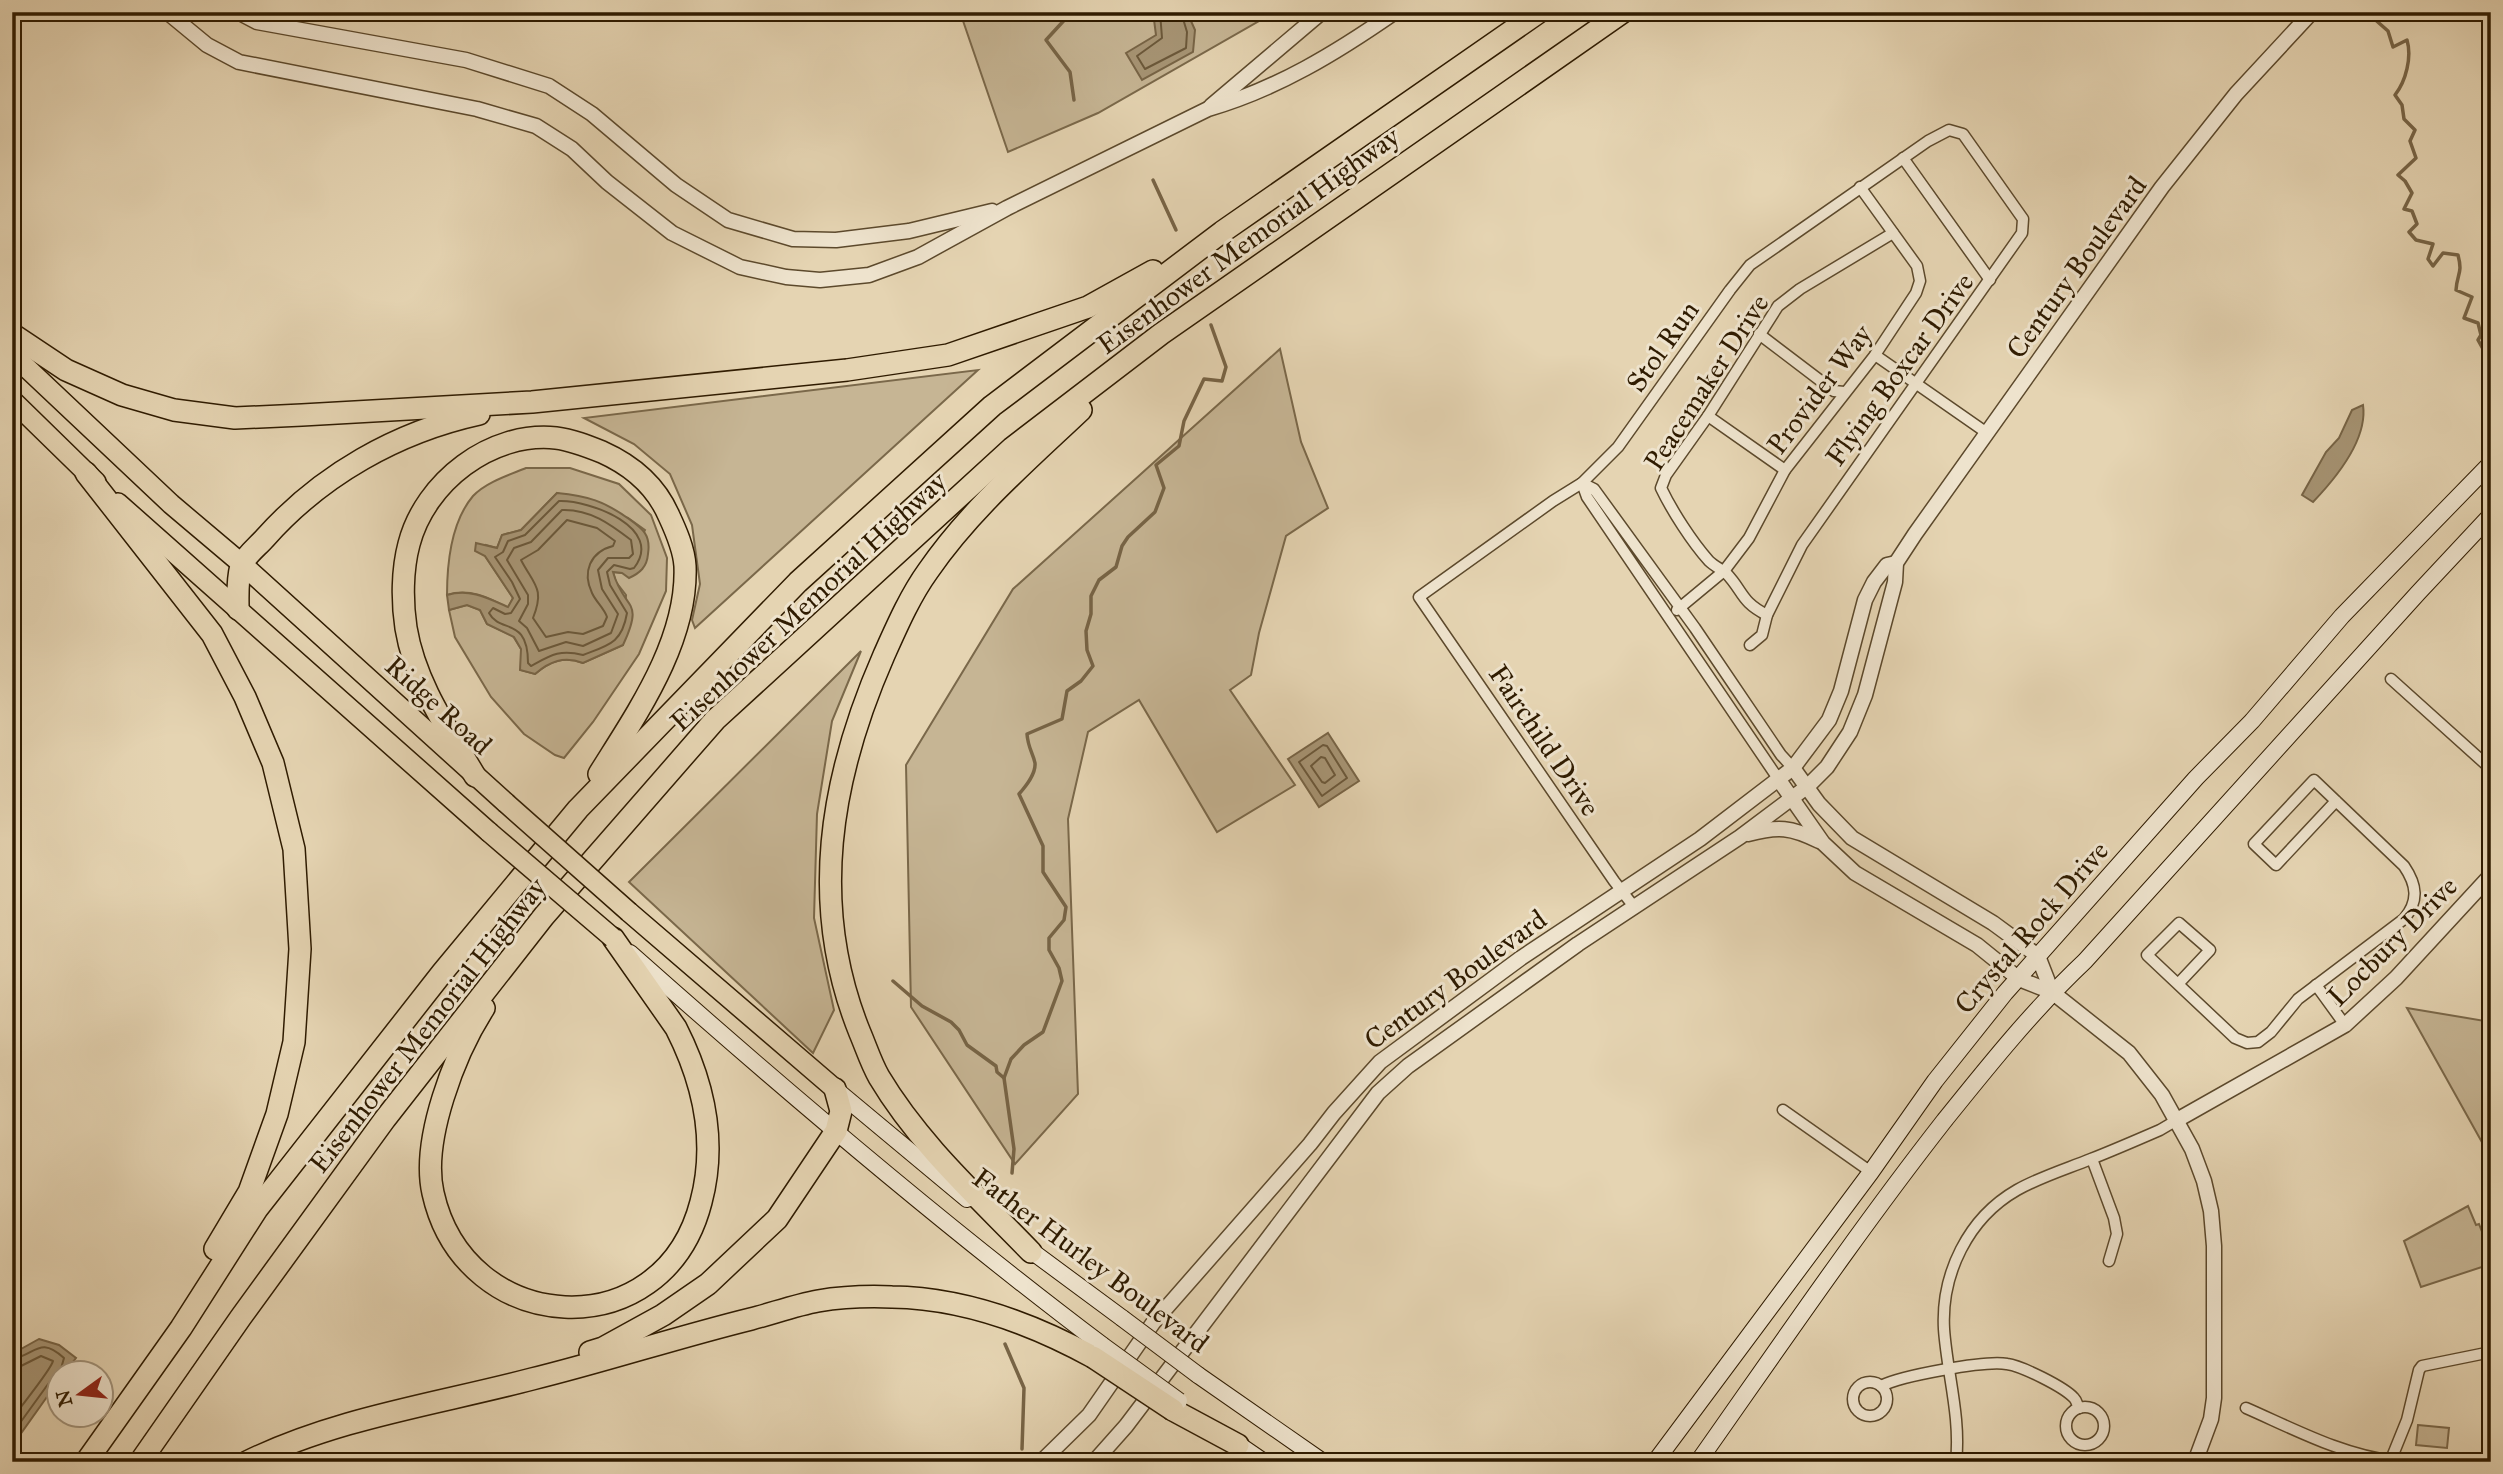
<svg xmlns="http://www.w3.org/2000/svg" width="2503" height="1474" viewBox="0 0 2503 1474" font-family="'IM FELL Great Primer',serif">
<rect width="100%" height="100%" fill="#e5d4b2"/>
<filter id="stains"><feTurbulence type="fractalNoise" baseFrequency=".00286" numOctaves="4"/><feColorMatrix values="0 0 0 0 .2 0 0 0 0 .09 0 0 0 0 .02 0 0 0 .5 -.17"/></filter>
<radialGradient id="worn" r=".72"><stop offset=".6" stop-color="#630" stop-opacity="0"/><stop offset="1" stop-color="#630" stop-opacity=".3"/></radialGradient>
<g fill="#c6b594" stroke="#7a684a" stroke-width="2">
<path d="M960,12H1275L1098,113L1008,152Z"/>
<path d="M1280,349L1301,442L1328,508L1286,536L1259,633L1251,675L1230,690L1295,785L1217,832L1139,700L1088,732L1068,819L1078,1094L1015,1164L911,1007L906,765L1013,589Z"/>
<path d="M978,370L695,628L692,620L700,584L692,525L670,474L634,444L584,418Z"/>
<path d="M526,468H570L619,484L651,515L667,558L666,591L639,654L593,722L564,758L555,755L524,734L491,697L455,637L449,610L467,605L480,610L487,624L513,636L521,649V670L535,674C550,661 564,656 583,663L623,645L626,595L616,582L613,572L622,573L645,530L628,518L557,493L521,530L502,535L497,548L486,545L485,556L513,598L508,608C488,597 469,588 447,595C447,563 451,522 473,496C486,482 509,475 526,468Z"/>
<path d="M861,651L832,721L817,814L814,918L834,1010L813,1053L629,882Z"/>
<path d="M2407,1008L2491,1022V1152L2488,1153Z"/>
<path d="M2468,1206L2476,1225L2479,1224L2491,1255V1264L2421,1287L2404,1241Z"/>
<path d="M2418,1425L2449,1428L2447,1448L2416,1445Z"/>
</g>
<g fill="#a79575" stroke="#776446" stroke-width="2">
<path d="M1153,12H1187L1195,30L1193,52L1142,80L1126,53L1156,35Z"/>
<path d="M2363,405C2368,440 2336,478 2313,502L2302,495L2326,452L2339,438L2352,410Z"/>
<path d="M557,493C588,496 604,501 629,519C643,529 651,535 648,554C647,567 640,573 629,578L622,573L613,572C624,611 645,598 623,645L583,663C564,656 550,661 535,674L520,670L521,649L514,637L487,624L480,610L467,605L449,610L447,595C469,588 488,598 508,607L513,598L485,556L475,551L476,543L497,548L502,535L521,530Z"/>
<path d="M1328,733L1359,781L1319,807L1288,759Z"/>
<path d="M39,1339L59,1345L76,1358L65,1372H60L59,1380L12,1446V1354Z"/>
</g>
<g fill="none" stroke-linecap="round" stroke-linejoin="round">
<g stroke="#6b583a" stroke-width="2">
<path d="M1160,12L1162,38L1137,56L1145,69L1186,48L1187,32L1181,12"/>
<path d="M559,501C590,500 665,528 634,568L630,569L614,565L607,572L610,585L627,613C622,643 609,645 583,655C560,649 551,655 531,666L528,663C528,616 500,634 489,613L493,608L505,614L511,613L520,599L512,582L495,557L503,552L508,541L525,535Z"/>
<path d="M562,510C590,509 610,524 631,540L633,554L629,558H608L598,570L602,589L618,614L611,633L583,646L566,642L539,651L527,628L519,621L528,604V595L507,560L514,548L531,542Z"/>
<path d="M567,520L597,528L615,541L613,546C590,552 582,572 592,593C596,602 604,608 607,617L603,626L583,634L568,632L546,637L533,618C545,588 534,585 521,560L538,550Z"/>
<path d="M1323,745L1327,746L1347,778L1322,796L1299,762Z"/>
<path d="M1321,757L1325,758L1335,775L1325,783L1322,782L1311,766Z"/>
<path d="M12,1359C36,1355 39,1335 64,1358L60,1372"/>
<path d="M12,1367L21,1366L41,1356L53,1361C51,1370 20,1407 12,1419"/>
<path d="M12,1434L51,1380L60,1375"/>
</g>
<g stroke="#776446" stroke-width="3.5">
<path d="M1066,12L1069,15L1046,40L1070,72L1074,100"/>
<path d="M2371,16L2388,31L2393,47L2407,40C2412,57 2406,81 2395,95L2402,105L2404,119L2415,130L2410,141L2416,158L2398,175L2405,181L2412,193L2404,209L2412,211L2417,224L2409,232L2416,240L2433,244L2428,259L2433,266L2443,253L2458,255C2463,274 2457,273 2456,290L2472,297L2464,318L2478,323L2481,335L2478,340L2483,349L2491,350"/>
<path d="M1153,180L1176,230"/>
<path d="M2491,374L2486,378L2491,380"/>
<path d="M893,981L922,1006L951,1022L959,1030L967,1045L996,1066L997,1072L1004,1078"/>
<path d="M1012,1173L1014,1149L1004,1078L1011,1059L1024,1045L1043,1032L1062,981L1059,968L1049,950V938L1064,920L1066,907L1043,872V846L1019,794C1026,786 1036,774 1035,763C1033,753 1028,748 1027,734L1062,719L1067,691L1081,681L1093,666L1087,650L1086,631L1091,614V596L1099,580L1116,567L1122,546L1128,537L1155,512L1164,488L1156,465L1179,446L1184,421L1204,379L1222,381L1226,367L1211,325"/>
<path d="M1005,1344L1024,1388L1022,1449"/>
</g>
<defs>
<g id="minor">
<path d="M1903,158L1990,280"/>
<path d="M1759,334L1834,391L1844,392"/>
<path d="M1875,355L1987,433"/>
<path d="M1708,416L1785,470"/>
<path d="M1677,610L1724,571L1749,538L1785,470L1875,355L1916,293L1920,281L1917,266L1860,187"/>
<path d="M1767,615C1740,601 1744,592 1726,573C1721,569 1714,566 1709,561C1692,542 1672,511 1661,488L1666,475L1708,416L1778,306L1800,289L1893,233"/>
<path d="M2391,679L2491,769"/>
<path d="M1779,780L1587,497L1582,483L1594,489L1695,628L1781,755L1793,768"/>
<path d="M1635,908L1614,881L1419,597L1553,501L1582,483L1618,447L1730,290L1750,265L1928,141L1949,130L1963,134L2023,219L2022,233L1802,545L1767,615L1762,635L1750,645"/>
<path d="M2178,984L2210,950L2179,923L2147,955L2235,1038L2247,1043L2258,1042L2271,1032L2298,999L2404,919C2419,901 2417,885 2404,866L2314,780L2254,844L2276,865L2336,801"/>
<path d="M2316,985L2345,1025"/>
<path d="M1783,1110L1871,1172"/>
<path d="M2092,1159L2114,1218L2117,1234L2109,1261"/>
<circle cx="1870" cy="1399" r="17"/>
<path d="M1881,1386C1901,1376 1985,1360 2007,1364C2022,1366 2064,1387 2074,1398C2077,1401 2077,1405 2079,1408"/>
<circle cx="2085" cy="1426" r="19"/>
<path d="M2246,1408C2294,1429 2342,1455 2394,1461"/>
<path d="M1956,1462C1961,1417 1947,1373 1944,1329C1941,1274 1968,1218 2017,1190C2040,1177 2066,1169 2091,1159C2114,1150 2137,1140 2160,1130L2177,1120"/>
<path d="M2390,1462L2407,1420L2419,1370L2422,1366L2491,1352"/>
<path d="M2486,1462L2491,1430"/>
</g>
<g id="tertiary">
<path d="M167,12L207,45L239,62L477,109L536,126L572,149L607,182L672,233L740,267L786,277L820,280L869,275L918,257L1007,208L1208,109C1277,89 1336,53 1395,12"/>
<path d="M238,12L257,22L466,60L549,86L592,114L676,185L728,220L793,239L836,240L909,231L992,211"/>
<path d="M1211,106L1322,12"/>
<path d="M1793,768L1819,804L1852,838L1993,923L2038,956L2052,992"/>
<path d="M1779,780L1823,843L1855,873L1977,945L2019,979L2052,992L2129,1053L2162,1095L2192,1149L2204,1181L2211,1211L2214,1246V1398L2211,1419L2195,1462"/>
<path d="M1748,834C1778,826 1791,827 1819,841"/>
<path d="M2177,1120L2345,1025L2396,978L2491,875"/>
<path d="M1041,1462L1089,1415L1153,1323L1310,1144L1334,1113L1380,1062L1521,958L1700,839L1793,768L1829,720L1841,691L1865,600L1874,582L1887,565L1896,563"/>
<path d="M1094,1462L1126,1426L1378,1093L1408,1066L1578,944L1740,837L1808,786L1827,767L1850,732L1865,695L1895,582L1896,563L1915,534L2162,187L2236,94L2312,12"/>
</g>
<g id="secondary">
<path d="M630,953C783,1089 939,1222 1102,1345"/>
<path d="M835,1089L967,1199"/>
<path d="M1022,1244L1122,1318"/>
<path d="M1198,1375L1323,1462"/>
<path d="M1229,1438L1264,1462"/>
<path d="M1655,1462L1871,1172L1935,1081L2005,993L2196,778L2252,721L2342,616L2491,463"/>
<path d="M1698,1462C1779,1347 1858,1231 1944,1121C1989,1065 2033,1010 2085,961L2418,593L2491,515"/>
</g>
<g id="trunk">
<path d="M12,354L171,504L242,564L506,803"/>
<path d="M12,400L96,482"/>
<path d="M118,503L489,832"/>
<path d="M629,912L835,1089"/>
</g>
<g id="motorway">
<path d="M12,334L66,370L122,395L174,410L235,418L302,415L532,402L847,370L948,355L1088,307L1153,271"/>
<path d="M86,473L212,634L245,697L273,763L294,849L300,949L294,1042L277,1114L249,1192L215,1249"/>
<path d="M238,609C238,595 237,580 241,566C245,556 258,546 265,538C321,475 397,432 479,414"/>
<path d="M475,776C448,730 415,683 406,628C402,602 402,570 409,544C425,482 491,431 556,438C572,440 587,446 602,452C631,465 656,486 669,516C676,531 684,549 685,566C688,641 637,713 599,774"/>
<path d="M484,1008C455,1053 421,1140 433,1193C465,1337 663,1350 701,1202C717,1142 704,1083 676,1028L613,938"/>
<path d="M1031,1252C977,1196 919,1144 879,1077C871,1063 866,1047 860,1033C808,905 830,778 884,655C897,626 910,596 928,571C970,510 1027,461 1081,410"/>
<path d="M590,1352L603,1348L663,1315L708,1284L777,1219L836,1131L841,1111L835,1089"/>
<path d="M1173,1410L1238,1445"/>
<path d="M86,1462L181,1328L257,1209L442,973L578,809L798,582L992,406L1222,232L1539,12"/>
<path d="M140,1462L241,1317L385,1119L544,916L715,720L1012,448L1161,334L1623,12"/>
<path d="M247,1462C336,1418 437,1404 532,1379C605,1361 678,1337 751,1319C774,1313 796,1305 818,1301C842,1297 868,1296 892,1297C964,1298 1031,1323 1093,1357"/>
</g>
</defs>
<use href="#minor" stroke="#5c492c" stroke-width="13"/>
<use href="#tertiary" stroke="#5c492c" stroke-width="17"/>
<use href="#secondary" stroke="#2f1b00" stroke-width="18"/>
<use href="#trunk" stroke="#2f1b00" stroke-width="22"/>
<use href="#motorway" stroke="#2f1b00" stroke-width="24"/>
<use href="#minor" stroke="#eee3cd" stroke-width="10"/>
<use href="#tertiary" stroke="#eee3cd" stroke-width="14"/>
<use href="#secondary" stroke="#eee3cd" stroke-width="16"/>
<use href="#trunk" stroke="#e5d4b2" stroke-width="19"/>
<use href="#motorway" stroke="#e5d4b2" stroke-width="21"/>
<defs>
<g id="secondary-bridge">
<path d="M1122,1318L1198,1375"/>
<path d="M1102,1345L1179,1401"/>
</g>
<g id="trunk-bridge">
<path d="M506,803L629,912"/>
<path d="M489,832L613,938"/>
</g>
<path id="motorway-bridge" d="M1093,1357L1173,1410"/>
</defs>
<use href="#secondary-bridge" stroke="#2f1b00" stroke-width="18" stroke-linecap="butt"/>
<use href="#trunk-bridge" stroke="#2f1b00" stroke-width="22" stroke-linecap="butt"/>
<use href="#motorway-bridge" stroke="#2f1b00" stroke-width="24" stroke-linecap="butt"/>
<use href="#secondary-bridge" stroke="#eee3cd" stroke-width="16"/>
<use href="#trunk-bridge" stroke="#e5d4b2" stroke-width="19"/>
<use href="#motorway-bridge" stroke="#e5d4b2" stroke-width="21"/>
</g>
<g text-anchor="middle" stroke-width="6" stroke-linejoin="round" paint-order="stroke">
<g font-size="28" fill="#2f1b00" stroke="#eee3cd">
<text transform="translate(1248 240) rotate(-36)" y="10">Eisenhower Memorial Highway</text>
<text transform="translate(2076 267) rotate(-54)" y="10">Century Boulevard</text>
<text transform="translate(1662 346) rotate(-55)" y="10">Stol Run</text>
<text transform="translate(1899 369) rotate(-54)" y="10">Flying Boxcar Drive</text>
<text transform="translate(1706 382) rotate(-57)" y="10">Peacemaker Drive</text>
<text transform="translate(1819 389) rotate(-53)" y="10">Provider Way</text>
<text transform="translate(808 601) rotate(-43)" y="10">Eisenhower Memorial Highway</text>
<text transform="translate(439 705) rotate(42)" y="10">Ridge Road</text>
<text transform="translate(1545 740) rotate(56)" y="10">Fairchild Drive</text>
<text transform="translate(2031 927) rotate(-49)" y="10">Crystal Rock Drive</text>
<text transform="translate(2392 941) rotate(-45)" y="10">Locbury Drive</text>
<text transform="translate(1455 979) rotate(-36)" y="10">Century Boulevard</text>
<text transform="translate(427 1025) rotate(-52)" y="10">Eisenhower Memorial Highway</text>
<text transform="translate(1091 1260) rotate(37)" y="10">Father Hurley Boulevard</text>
</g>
</g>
<rect width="2503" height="1474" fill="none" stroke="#e5d4b2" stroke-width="42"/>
<rect x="14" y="14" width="2475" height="1446" fill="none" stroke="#2f1b00" stroke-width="3.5"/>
<rect x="21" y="21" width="2461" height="1432" fill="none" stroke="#2f1b00" stroke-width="2"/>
<g transform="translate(80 1394) rotate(255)"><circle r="33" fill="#eee3cd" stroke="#a2937b" stroke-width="2"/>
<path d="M0-5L12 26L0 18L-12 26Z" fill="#8f2418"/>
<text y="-10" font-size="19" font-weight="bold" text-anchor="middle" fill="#2f1b00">N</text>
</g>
<rect width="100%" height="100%" filter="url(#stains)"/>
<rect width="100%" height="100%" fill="url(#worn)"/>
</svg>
